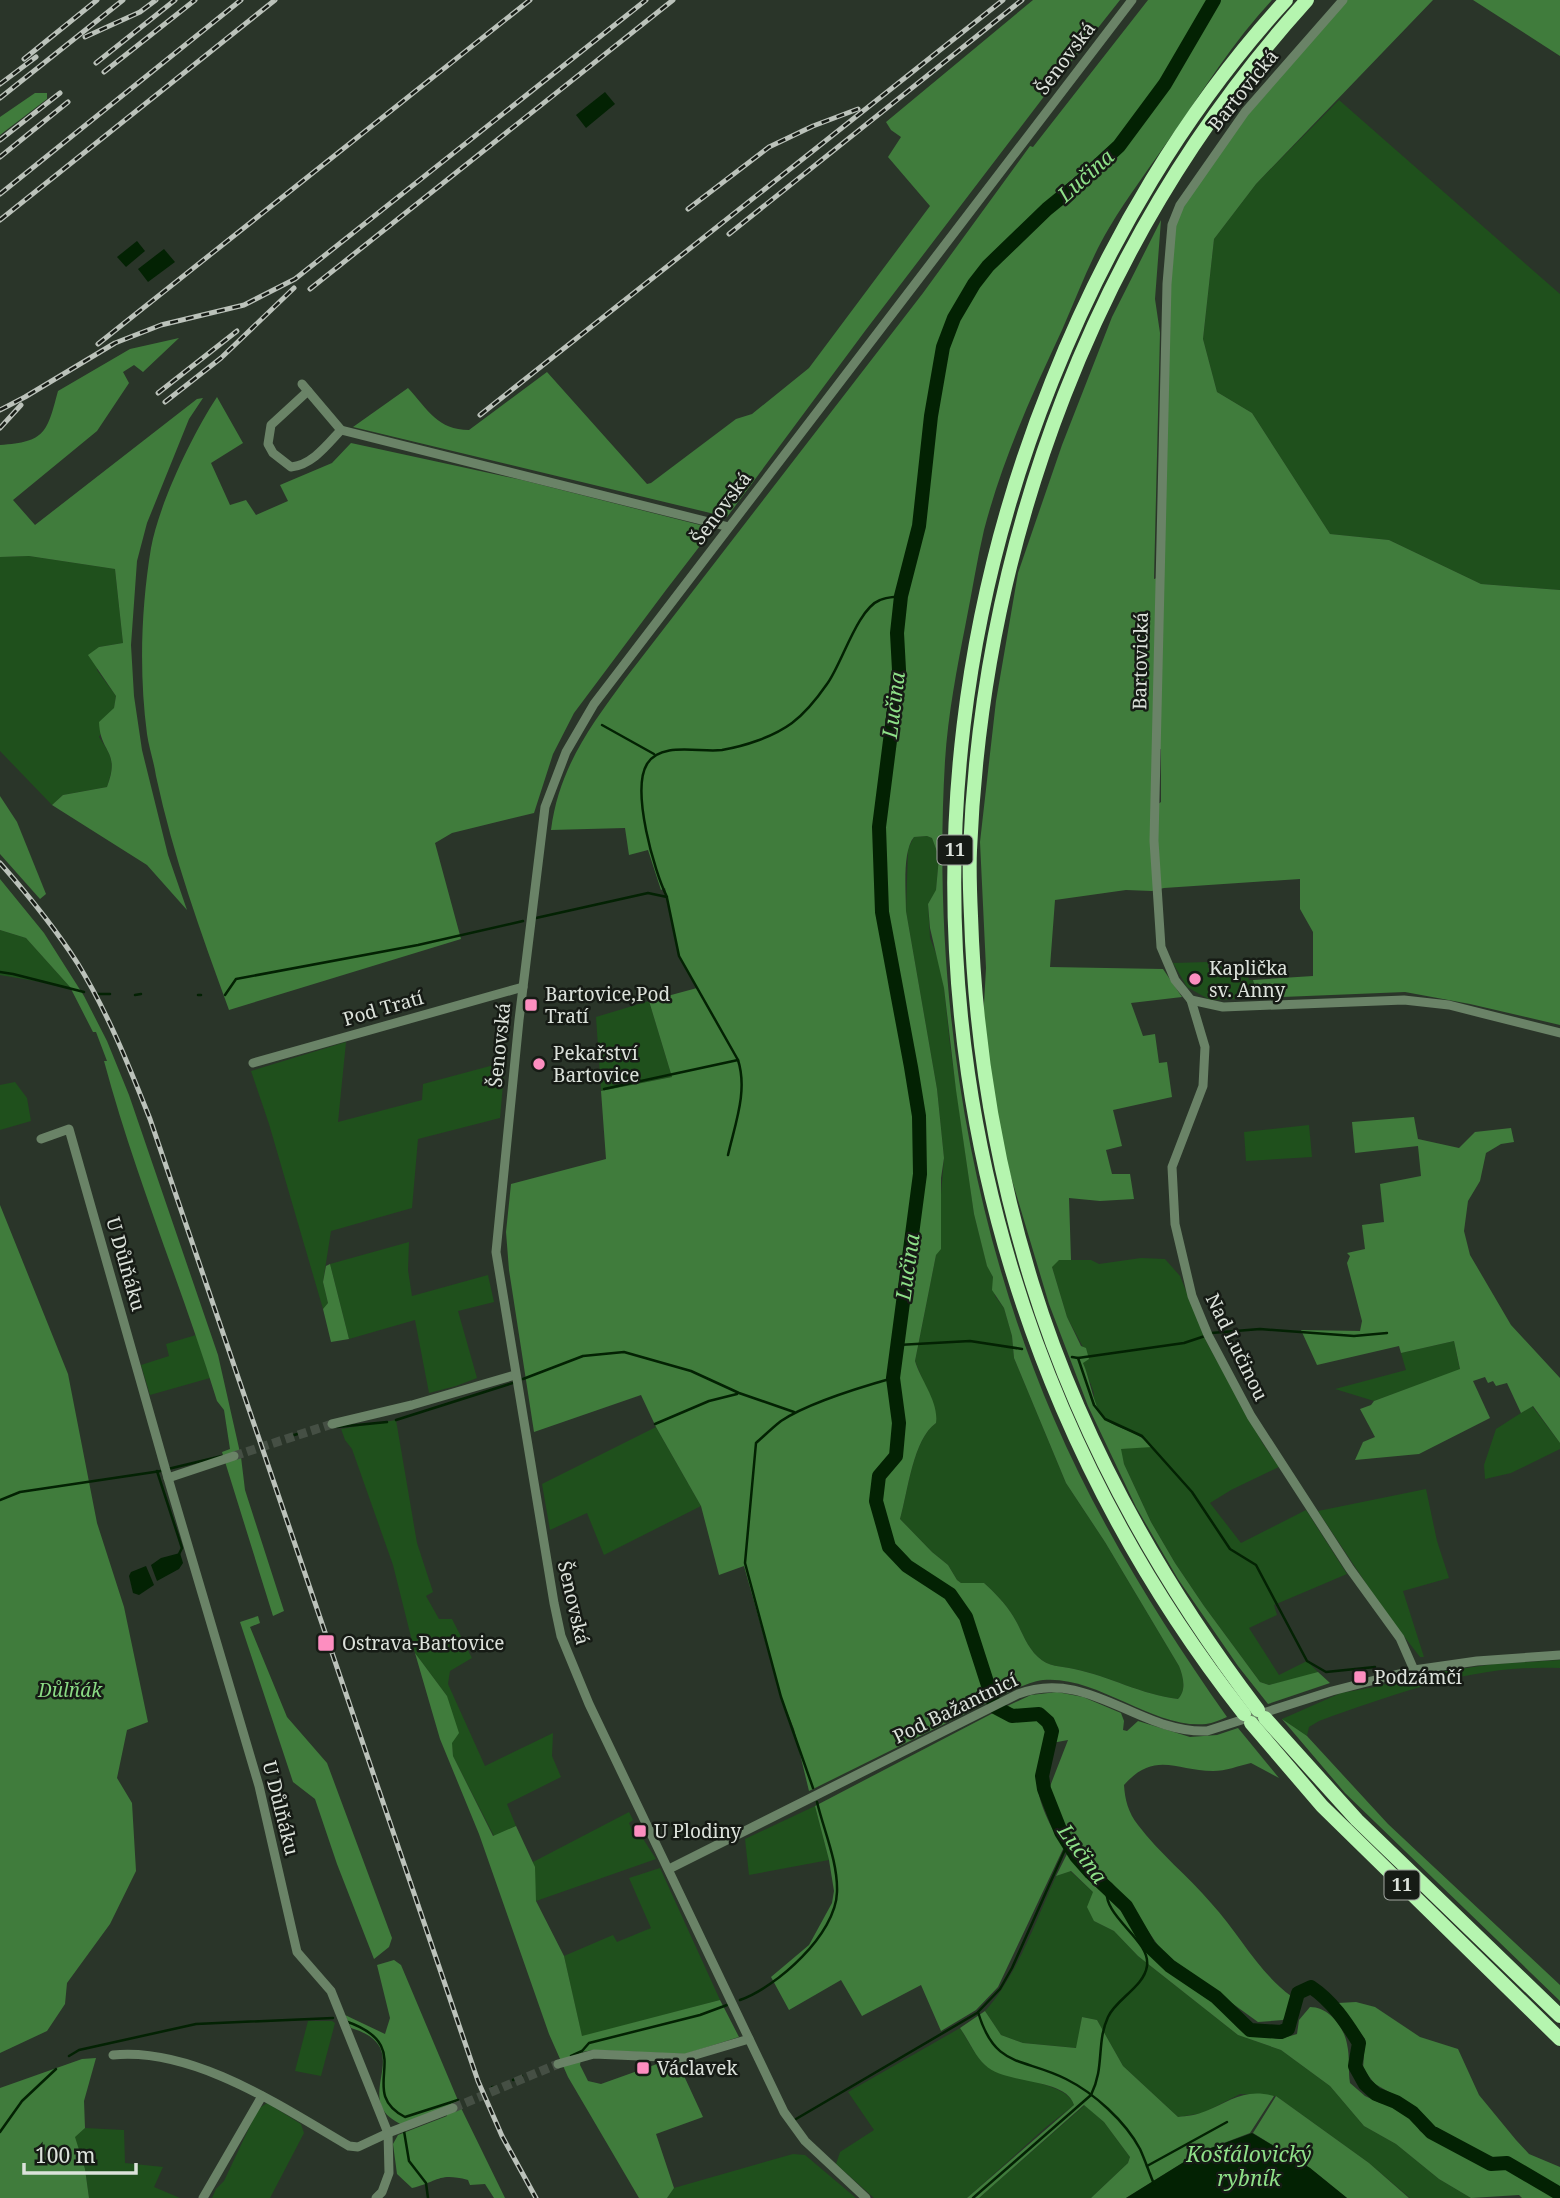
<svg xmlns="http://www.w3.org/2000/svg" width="1560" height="2198" viewBox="0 0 1560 2198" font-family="'Noto Serif',serif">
<rect width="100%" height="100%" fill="#2a3529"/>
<g fill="#1f501c">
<path d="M1339,100L1560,294V590L1481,584L1389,540L1330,534L1252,413L1217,392L1203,339L1214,239L1256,184Z"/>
<path d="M29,556L115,569L123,643L99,647L97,670L116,696L114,708L99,737C113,758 115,763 107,787L63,795L52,805L0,751V557Z"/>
<path d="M927,836L932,838L939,857L936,891L928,904L930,938L941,967L944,988L950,1045L974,1214L987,1265L993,1277L995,1296L1004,1308L1012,1336L1014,1358L1066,1483L1105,1542L1179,1666C1183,1676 1187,1690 1178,1699C1142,1695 1109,1676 1074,1669C1061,1666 1048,1667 1038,1657C1025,1645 1022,1630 1013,1616C1005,1603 995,1593 984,1583H961L957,1580L948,1565L932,1552L900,1519C908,1491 913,1439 936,1423L935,1410L915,1361L936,1255L944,1158L937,1089L906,911L908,849L914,837Z"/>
<path d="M0,930L26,938L70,987L0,975Z"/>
<path d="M1208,962V968L1244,964L1249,980H1253L1258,998L1210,1000L1187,987L1173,963Z"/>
<path d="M649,1001L672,1077L601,1091L596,1017Z"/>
<path d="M346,1042L338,1122L422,1100L423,1084L505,1062L500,1118L418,1139L412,1208L331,1231L323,1282L328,1303L323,1309L269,1124L251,1071Z"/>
<path d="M15,1082L27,1098L31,1121L0,1130V1085Z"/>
<path d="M1309,1125L1312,1157L1246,1161L1244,1132Z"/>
<path d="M409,1242L408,1270L412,1296L488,1275L494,1302L458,1311L477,1378L456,1386L429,1393L415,1320L349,1339L330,1264Z"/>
<path d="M1141,1258L1165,1259L1180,1276L1207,1343L1263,1444L1279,1467L1231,1490L1210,1503L1241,1543L1306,1510L1347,1574L1274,1605L1277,1615L1249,1628L1279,1675L1307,1661L1318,1672L1312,1675L1269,1685L1260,1682L1204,1606L1175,1563L1151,1522L1124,1464L1120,1449L1152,1446L1142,1436L1105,1419L1094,1405V1393L1083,1363V1347L1067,1317L1052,1267V1264L1059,1260H1091L1099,1264Z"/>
<path d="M196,1335L210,1378L150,1395L141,1365L169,1356L166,1344Z"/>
<path d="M1454,1341L1460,1370L1374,1401L1335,1389L1406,1370L1401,1353Z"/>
<path d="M1532,1406L1560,1443V1449L1511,1473L1485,1479L1484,1465L1496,1429Z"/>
<path d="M396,1420L417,1543L433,1592L426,1596L439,1619H452L472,1658L450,1671L448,1684L485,1766L553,1733L552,1756L561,1777L507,1804L516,1826L494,1836L453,1756L447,1696L415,1653L393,1565L352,1449L345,1440L341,1429Z"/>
<path d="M656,1427L701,1506L604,1555L587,1513L550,1530L542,1484Z"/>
<path d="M1426,1489L1437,1541L1449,1578L1403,1591L1424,1657H1420L1383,1609L1318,1511Z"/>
<path d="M1560,1660V1668C1475,1664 1398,1693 1319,1721L1309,1727L1307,1736L1282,1719L1341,1693L1375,1687L1419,1675L1494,1664Z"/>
<path d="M815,1806L829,1860L749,1875L745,1839Z"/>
<path d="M629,1812L633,1820L629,1823L633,1832L638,1831L656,1859L536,1901L533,1862Z"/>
<path d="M660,1868L720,2000L582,2037L564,1956L613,1935L617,1942L651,1928L629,1878Z"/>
<path d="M1070,1871L1093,1892L1094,1921L1114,1931L1138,1956L1238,2035L1281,2050L1330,2086L1364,2126L1396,2144L1439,2179L1471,2198H1410L1369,2163L1276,2096L1240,2094L1203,2113L1178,2117L1123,2066L1097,2020L1082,2017L1077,2048L1023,2043L1001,2035L985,2011C1018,1974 1035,1922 1056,1876Z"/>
<path d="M308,2021H332L335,2023L321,2076L295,2071Z"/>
<path d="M960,2028C966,2037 979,2062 988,2067C1009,2080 1068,2082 1074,2105L1046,2127L967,2198H874L836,2164L840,2152L874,2130L848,2092Z"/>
<path d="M267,2103L301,2124L304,2133L270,2198H212L216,2189L224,2181L258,2109Z"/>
<path d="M1085,2105L1104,2122L1130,2157L1128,2163L1091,2198H979Z"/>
<path d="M85,2128L124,2130L125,2163L163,2167L154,2187L180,2198H89L85,2169L74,2137Z"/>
<path d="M793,2154L805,2155L856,2198H667L674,2188Z"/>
</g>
<g fill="#407c3c" fill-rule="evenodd">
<path d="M1033,0H1120L1052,86L865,331L727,517L353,427L408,388C428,410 438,430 469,430L547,372L647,484L651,483L736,419L752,414L809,368L930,206L888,157L901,137L891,130L886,122Z"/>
<path d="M1148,0H1272C1233,42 1204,89 1172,135C1151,166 1128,196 1109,228C1090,260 1077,296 1062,330C1032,394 1002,461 984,530C977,560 972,592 966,622C957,668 948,714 945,761C932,981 966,1215 1054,1419C1099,1524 1161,1623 1227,1717C1220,1720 1213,1723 1206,1724C1153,1729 1097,1675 1043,1680C1034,1681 1025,1685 1017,1688L809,1791L794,1729L781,1697L744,1566L719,1575L701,1506L656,1427L641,1395L534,1432L509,1270L506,1232L511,1184L606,1159L601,1091L672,1077L649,1001L697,988L679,956L665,888L661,890L648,850L629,855L625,828L551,830C559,768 590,727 625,679L923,293L1030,146L1033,147ZM927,836L932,838L939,857L936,890L928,904L930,928L944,988L956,1090L974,1214L987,1266L993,1277L992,1290L1004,1308L1012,1336L1014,1358L1066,1483L1105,1542L1179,1666C1183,1676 1187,1690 1178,1699C1142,1695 1109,1676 1074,1669C1061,1666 1048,1667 1038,1657C1025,1645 1022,1630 1013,1616C1005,1603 995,1593 984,1583H961L957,1580L948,1565L932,1552L900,1519C908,1491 913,1439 936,1423C939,1402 921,1381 915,1361L936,1255L941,1249V1178L944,1158L937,1089L906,911C906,892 902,851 914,837Z"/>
<path d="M1344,0H1433L1256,184L1214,239L1203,339L1217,392L1252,413L1330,534L1389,540L1481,584L1560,590V1025L1470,1004L1405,992L1258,998L1253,980L1313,976V932L1300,909V879L1164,888L1152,891L1126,890L1055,900L1050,967L1163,969L1182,997L1131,1003L1143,1036L1155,1034L1159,1063L1167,1062L1172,1097L1113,1110L1122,1146L1106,1150L1112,1174H1130L1134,1199L1100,1201L1069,1198L1071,1260H1059L1052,1267L1067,1317L1081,1346L1086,1348L1089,1359L1083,1363C1090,1378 1094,1410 1105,1419C1121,1431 1136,1429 1152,1447L1121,1449L1124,1464L1151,1522L1175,1563L1204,1606L1260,1682L1269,1685L1318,1672L1330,1683L1268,1704L1238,1666L1178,1579L1136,1507L1088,1406L1049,1304L1003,1150L983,1022L986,968L980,842L996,701L1018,573L1062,445L1112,317L1161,220L1155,299L1160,333L1154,579L1163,576L1172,225L1245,112ZM1161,749V802L1154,807L1153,750Z"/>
<path d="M1473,0H1560V56Z"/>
<path d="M35,93H47V99L0,135V117Z"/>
<path d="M179,338L143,372L134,365L123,372L129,383L97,431L13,500L35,525L197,399L203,398L189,419L147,523L137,561L131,645L134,696L142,750L168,855L187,910L147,865L52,805L63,795L107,787C121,750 100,754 99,722L114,708L116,696L88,655L99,647L123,643L115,569L29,556L0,557V445C46,442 47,432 58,391L130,349Z"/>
<path d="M217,397L243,443L211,463L230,505L246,500L256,515L288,501L280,485L332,463L351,443L522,480L716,529L706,538L666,590L574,713L553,754L534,813L452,833L435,843L461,939L229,1010C201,933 173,856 156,776C154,762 149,748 147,734C139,673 141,609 151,548C159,504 192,435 217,397Z"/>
<path d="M0,796L17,822L46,894L40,899L0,854Z"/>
<path d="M0,879L44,933L84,996L107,1041L129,1095L218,1355L241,1457L245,1490L284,1611L273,1616L222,1452L230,1449L224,1410L217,1401C182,1287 135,1177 104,1061H107L96,1032H93L70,987L26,938L0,930Z"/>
<path d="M1414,1117L1418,1139L1459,1148L1475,1132L1511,1128L1514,1142L1501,1144L1486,1153L1480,1181L1468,1201L1464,1231L1470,1255L1511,1325L1560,1378V1443L1533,1406L1521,1413L1507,1383L1496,1386L1493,1381L1488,1383L1485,1377L1473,1381L1490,1418L1419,1454L1355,1460L1363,1442L1375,1437L1360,1409L1371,1405L1374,1401L1460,1369L1454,1341L1401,1353L1399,1346L1317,1365L1301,1330L1360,1331L1362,1321L1347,1263L1350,1256L1347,1253L1365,1249L1362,1225L1384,1222L1380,1184L1421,1176L1418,1146L1355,1153L1352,1122Z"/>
<path d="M0,1205L68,1374L97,1523L124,1607L148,1722L127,1730L117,1778L132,1803L136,1871L110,1924L67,1983L65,2004L47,2031L0,2053Z"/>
<path d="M330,1264L349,1339L331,1342L323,1309L328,1303L323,1282L326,1266Z"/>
<path d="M258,1616L260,1623L250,1627L287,1717L327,1763L392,1938L389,1947L374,1959L337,1864L315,1799L293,1782L240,1622Z"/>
<path d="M415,1653L447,1696L459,1733L452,1743L453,1756L493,1836L516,1826L535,1867L536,1901L564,1956L582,2036L720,2000L739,2037L685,2054L593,2050L582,2052L580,2065L588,2081L601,2084L657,2064L679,2065L703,2117L656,2134L674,2188L667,2198H639L568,2077L549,2034L479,1834L440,1739Z"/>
<path d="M1057,1692L1083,1697L1121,1713L1124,1721L1123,1730L1127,1731L1138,1721L1190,1737L1217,1735L1238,1728L1279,1778L1251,1763C1238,1766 1226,1771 1213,1771C1177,1771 1155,1750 1124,1785C1125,1800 1128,1812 1138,1825C1159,1853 1188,1876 1211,1903C1239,1933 1257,1971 1291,1996L1289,2011L1283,2020L1258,2022L1164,1954L1128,1902L1112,1883L1094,1869L1079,1851L1058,1815L1049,1789L1068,1740L1052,1743L1056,1729L1051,1720L1041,1712L1011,1713L1003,1708L1031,1695Z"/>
<path d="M997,1711L1011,1720L1037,1717C1040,1720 1044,1722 1046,1725C1051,1734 1036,1766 1037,1779C1037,1801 1051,1829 1064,1847L998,1987L976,2010L941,2031L921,1985L862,2016L841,1980L789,2010L771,1977L809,1945L832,1903L834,1891L829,1860L815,1806Z"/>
<path d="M1282,1719L1307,1736L1388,1824L1560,1985V2001L1345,1793Z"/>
<path d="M1068,1852L1097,1887L1127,1917L1144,1949L1163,1968L1211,1999L1237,2027L1245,2034L1280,2039L1297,2034L1299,2020L1310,2007C1329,2007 1344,2027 1347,2044C1350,2057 1348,2070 1350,2083L1365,2096L1380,2103L1399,2107L1406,2116L1412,2118L1420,2131L1427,2136L1456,2149L1487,2168L1508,2167L1560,2198H1522L1519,2195L1471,2198L1439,2179L1396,2144L1364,2126L1330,2086L1281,2050L1238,2035L1138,1956L1114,1931L1094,1921L1087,1907L1093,1892L1071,1871L1056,1876Z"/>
<path d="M394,1960L401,1965L462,2110L505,2198H494L485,2184L470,2185L468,2180C438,2172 438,2182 412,2188L397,2174L393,2144L398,2135L447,2116L444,2107L403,2125C345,2100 421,2049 351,2028L345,2015L385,2034L390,2018L377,1965Z"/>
<path d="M1356,2002L1375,2007L1420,2037L1458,2049L1479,2095L1516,2140L1529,2154L1560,2167V2189L1507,2157H1489L1434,2126L1417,2108L1375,2084L1363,2069L1365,2039L1338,2003Z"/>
<path d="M985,2011L1001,2035L1023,2043L1076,2048L1082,2017L1097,2020L1123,2066L1178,2117C1187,2116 1197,2115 1206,2111C1231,2101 1244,2088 1274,2096L1250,2133L1200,2152L1126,2198H1091L1128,2163L1130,2157L1104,2122L1084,2105L979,2198H967L1074,2105C1066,2077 1005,2085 985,2065C975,2056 968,2039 960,2028Z"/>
<path d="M96,2058L84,2101L85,2128L75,2137L85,2169L89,2198H0V2088L82,2059Z"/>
<path d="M1276,2096L1369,2163L1409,2198H1347L1310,2168L1253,2133Z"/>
</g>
<g fill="#032203">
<path d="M605,92L615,104L586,128L576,115Z"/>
<path d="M137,241L145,251L126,267L117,257Z"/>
<path d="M164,249L175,262L148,282L138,269Z"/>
<path d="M180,1553L183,1563L179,1569L157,1581L151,1565L161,1558Z"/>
<path d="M146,1566L154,1585L139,1595L133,1593L129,1576L131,1572Z"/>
<path d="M1252,2133L1310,2168L1347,2198H1126L1200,2152Z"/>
</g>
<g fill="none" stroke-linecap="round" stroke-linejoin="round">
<g stroke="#032203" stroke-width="2.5">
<path d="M602,725L654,754"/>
<path d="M667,898L679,956L738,1060C748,1091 735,1124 728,1155"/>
<path d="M536,918L648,893L667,897C654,871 631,790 647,764C661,741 700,753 722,750C745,746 773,737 792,723C804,714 818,697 827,684C842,664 857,609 880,600C886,597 894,597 901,596"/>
<path d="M0,972L13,974L84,992"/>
<path d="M98,994H110"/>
<path d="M135,995L141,994"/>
<path d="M198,995H201"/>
<path d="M225,995L236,979L418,945L523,921"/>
<path d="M604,1089L738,1060"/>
<path d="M1211,1333L1260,1329L1354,1336L1387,1333"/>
<path d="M898,1345L970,1341L1022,1349"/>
<path d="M1072,1357L1078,1358L1094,1405L1105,1419L1142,1436L1192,1492L1230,1549L1256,1565L1307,1661L1326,1672L1375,1667"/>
<path d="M1078,1358L1184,1343L1205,1336"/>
<path d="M523,1379L583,1356L624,1352L691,1371L739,1393L794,1412"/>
<path d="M396,1420L516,1382"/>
<path d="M655,1424L709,1401L737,1394"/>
<path d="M337,1427L387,1422"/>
<path d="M287,1437L301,1433"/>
<path d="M250,1448H251"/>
<path d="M168,1469L222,1456"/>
<path d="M157,1471L182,1548L179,1554"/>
<path d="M0,1500L20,1492L161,1471"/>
<path d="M813,1788L781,1697L745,1563L756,1443C764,1436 772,1428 781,1421C808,1403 861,1387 893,1378"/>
<path d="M1061,1832L1068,1843L1012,1968L1000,1989L978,2012C995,2069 1022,2057 1066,2079C1094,2093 1125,2121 1140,2149C1145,2160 1149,2172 1154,2184"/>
<path d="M740,2000C777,1987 836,1934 837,1892C838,1862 824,1831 817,1802"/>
<path d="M345,2021C422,2047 353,2090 405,2117L458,2100"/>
<path d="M69,2056L79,2050L196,2024L333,2018"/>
<path d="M571,2056L582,2051L589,2043L700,2015L727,2005"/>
<path d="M513,2080L522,2076"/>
<path d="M492,2087H494"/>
<path d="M796,2119L977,2013"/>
<path d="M404,2131L409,2161L426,2183L428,2198"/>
<path d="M0,2132L22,2101L56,2069"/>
<path d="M1147,2166L1227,2122"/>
<path d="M973,2198L1091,2095C1105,2067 1096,2043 1108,2017C1116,1999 1144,1987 1147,1966C1151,1939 1101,1917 1107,1887"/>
</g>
<path stroke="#032203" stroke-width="14" d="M1214,0L1165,84L1119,146L1079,183L1047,209L988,266L974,284L954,318L943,347L931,416L919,526L901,596L897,633L899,670L879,827L882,912L911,1067L919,1116L920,1174L893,1378L899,1423L896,1456L879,1476L876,1501L889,1547L907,1566L950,1594L966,1617L995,1707L1012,1716L1039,1714L1048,1722L1052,1731L1042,1776L1044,1789L1061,1832L1076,1856L1091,1873L1126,1906L1149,1946L1170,1966L1216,1997L1250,2030L1281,2032L1288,2029L1298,1993L1311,1987C1332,2001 1346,2022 1359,2043L1355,2066L1365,2084L1376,2094L1396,2102L1413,2113L1431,2132L1491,2164L1507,2163L1560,2194"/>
<g stroke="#454f44" stroke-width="9" stroke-dasharray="9 4.5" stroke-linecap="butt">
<path d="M234,1456L332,1424"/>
<path d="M453,2108L558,2064"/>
</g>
<g stroke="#6a8367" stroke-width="9">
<path d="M1343,0L1245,112L1180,205L1172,225L1167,284L1154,841L1161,947L1175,980L1191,1000L1205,1047L1203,1086L1172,1167L1175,1224L1192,1296L1208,1335L1251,1416L1350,1569L1400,1638L1414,1670"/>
<path d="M302,384L341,430L729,527"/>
<path d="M308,391L271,425L268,444L273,453L291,467C312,465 327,445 341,430"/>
<path d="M1191,1000L1223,1007L1404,1000L1449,1005L1560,1033"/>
<path d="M253,1063L523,987"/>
<path d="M41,1139L69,1129L168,1478L259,1786L297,1952L331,1991L388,2133L389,2173L382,2192L376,2198"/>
<path d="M332,1424L412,1405L515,1375"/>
<path d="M168,1478L234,1456"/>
<path d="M669,1869L1018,1694C1087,1667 1140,1734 1207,1731L1332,1691L1414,1670L1477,1661L1560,1655"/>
<path d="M113,2055C194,2047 282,2107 349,2146L358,2147L388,2133L453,2108"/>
<path d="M558,2064L594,2054L685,2058L749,2039"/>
<path d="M203,2198L262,2096"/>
<path d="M866,2198L805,2141L784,2112L589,1704L561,1636L554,1603L496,1252L519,1020L545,807L566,752L594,704L1132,0"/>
</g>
<g stroke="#b5f5af" stroke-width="14">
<path d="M1258,1710C1160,1581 1080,1438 1032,1283C995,1163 975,1041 971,916C970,894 969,872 970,850C983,538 1096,233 1307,0"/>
<path d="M1244,1714C945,1333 871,831 1052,381C1107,243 1185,110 1286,0"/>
<path d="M1265,1718L1357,1820L1560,2016"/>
<path d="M1251,1723L1322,1806L1560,2039"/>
</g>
<defs>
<g id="rail">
<path d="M85,37L140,12L156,0"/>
<path d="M24,59L97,0"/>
<path d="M96,63L175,0"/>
<path d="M104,72L195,0"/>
<path d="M0,84L36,57"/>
<path d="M0,98L123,0"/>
<path d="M0,140L60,93"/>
<path d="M0,157L68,102"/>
<path d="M0,194L241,0"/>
<path d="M688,209L769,147L813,126L858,109"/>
<path d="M0,220L275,0"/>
<path d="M729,234L1022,0"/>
<path d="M310,289L673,0"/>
<path d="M98,344L530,0"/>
<path d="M158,393L237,331"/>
<path d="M165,402L221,358L294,288"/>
<path d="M0,410L25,397L115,343L161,325L244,305L295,279L646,0"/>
<path d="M480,415L1003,0"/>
<path d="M0,428L21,405"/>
<path d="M0,863C28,895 55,928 78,964C108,1013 129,1066 150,1119L478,2081L502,2136L536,2198"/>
</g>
</defs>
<use href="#rail" stroke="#bbc2ba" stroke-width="5"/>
<use href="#rail" stroke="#161b15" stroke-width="2.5" stroke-dasharray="8" stroke-linecap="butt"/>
</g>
<g fill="#fd8ec0" stroke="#161b15" stroke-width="2.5">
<circle cx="1195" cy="979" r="7"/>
<rect x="524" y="998" width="14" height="14" rx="3.5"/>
<circle cx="539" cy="1064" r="7"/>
<rect x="317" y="1634" width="18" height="18" rx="3.5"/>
<rect x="1353" y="1670" width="14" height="14" rx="3.5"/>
<rect x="633" y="1824" width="14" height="14" rx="3.5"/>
<rect x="636" y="2061" width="14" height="14" rx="3.5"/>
</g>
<g text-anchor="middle" stroke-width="5" stroke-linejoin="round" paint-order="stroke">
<g fill="#161b15" stroke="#a1a6a0" stroke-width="2">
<rect x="937.5" y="835.5" width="35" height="29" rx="5"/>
<rect x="1384.5" y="1870.5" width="35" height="29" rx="5"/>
</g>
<g font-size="18" font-weight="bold" fill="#dce2db">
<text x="955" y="856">11</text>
<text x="1402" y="1891">11</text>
</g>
<g font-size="19" fill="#dce2db" stroke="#161b15">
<text transform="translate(1065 58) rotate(-53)" y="7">Šenovská</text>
<text transform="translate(1243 90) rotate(-51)" y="7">Bartovická</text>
<text transform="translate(721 508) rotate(-53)" y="7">Šenovská</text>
<text transform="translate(1140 661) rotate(-89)" y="7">Bartovická</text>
<text transform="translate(383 1008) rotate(-16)" y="7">Pod Tratí</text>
<text transform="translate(499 1045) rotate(-84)" y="7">Šenovská</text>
<text transform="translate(126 1264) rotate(74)" y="7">U Důlňáku</text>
<text transform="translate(1237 1347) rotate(64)" y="7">Nad Lučinou</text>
<text transform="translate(574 1603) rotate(77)" y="7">Šenovská</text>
<text transform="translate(955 1708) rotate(-26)" y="7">Pod Bažantnicí</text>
<text transform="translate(281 1808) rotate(76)" y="7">U Důlňáku</text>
</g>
<g font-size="19" fill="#dce2db" stroke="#161b15" text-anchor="start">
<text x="1209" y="975">Kaplička<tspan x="1209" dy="22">sv. Anny</tspan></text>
<text x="545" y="1001">Bartovice,Pod<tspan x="545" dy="22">Tratí</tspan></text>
<text x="553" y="1060">Pekařství<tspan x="553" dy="22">Bartovice</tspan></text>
<text x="342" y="1650">Ostrava-Bartovice</text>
<text x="1374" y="1684">Podzámčí</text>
<text x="654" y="1838">U Plodiny</text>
<text x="657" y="2075">Václavek</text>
</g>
<g font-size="19" font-style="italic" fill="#8adb84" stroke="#161b15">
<text x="70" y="1697">Důlňák</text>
</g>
<g font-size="21" font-style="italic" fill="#8ee088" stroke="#161b15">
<text transform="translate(1086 176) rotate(-42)" y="7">Lučina</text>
<text transform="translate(894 705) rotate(-83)" y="7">Lučina</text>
<text transform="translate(908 1267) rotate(-82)" y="7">Lučina</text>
<text transform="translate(1082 1854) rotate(54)" y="7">Lučina</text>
<text x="1249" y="2162">Košťálovický<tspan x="1249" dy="24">rybník</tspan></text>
</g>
</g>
<path d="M24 2163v10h112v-10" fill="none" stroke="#dce2db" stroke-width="3.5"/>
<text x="35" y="2163" font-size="21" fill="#dce2db" stroke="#161b15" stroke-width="5" paint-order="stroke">100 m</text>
</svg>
